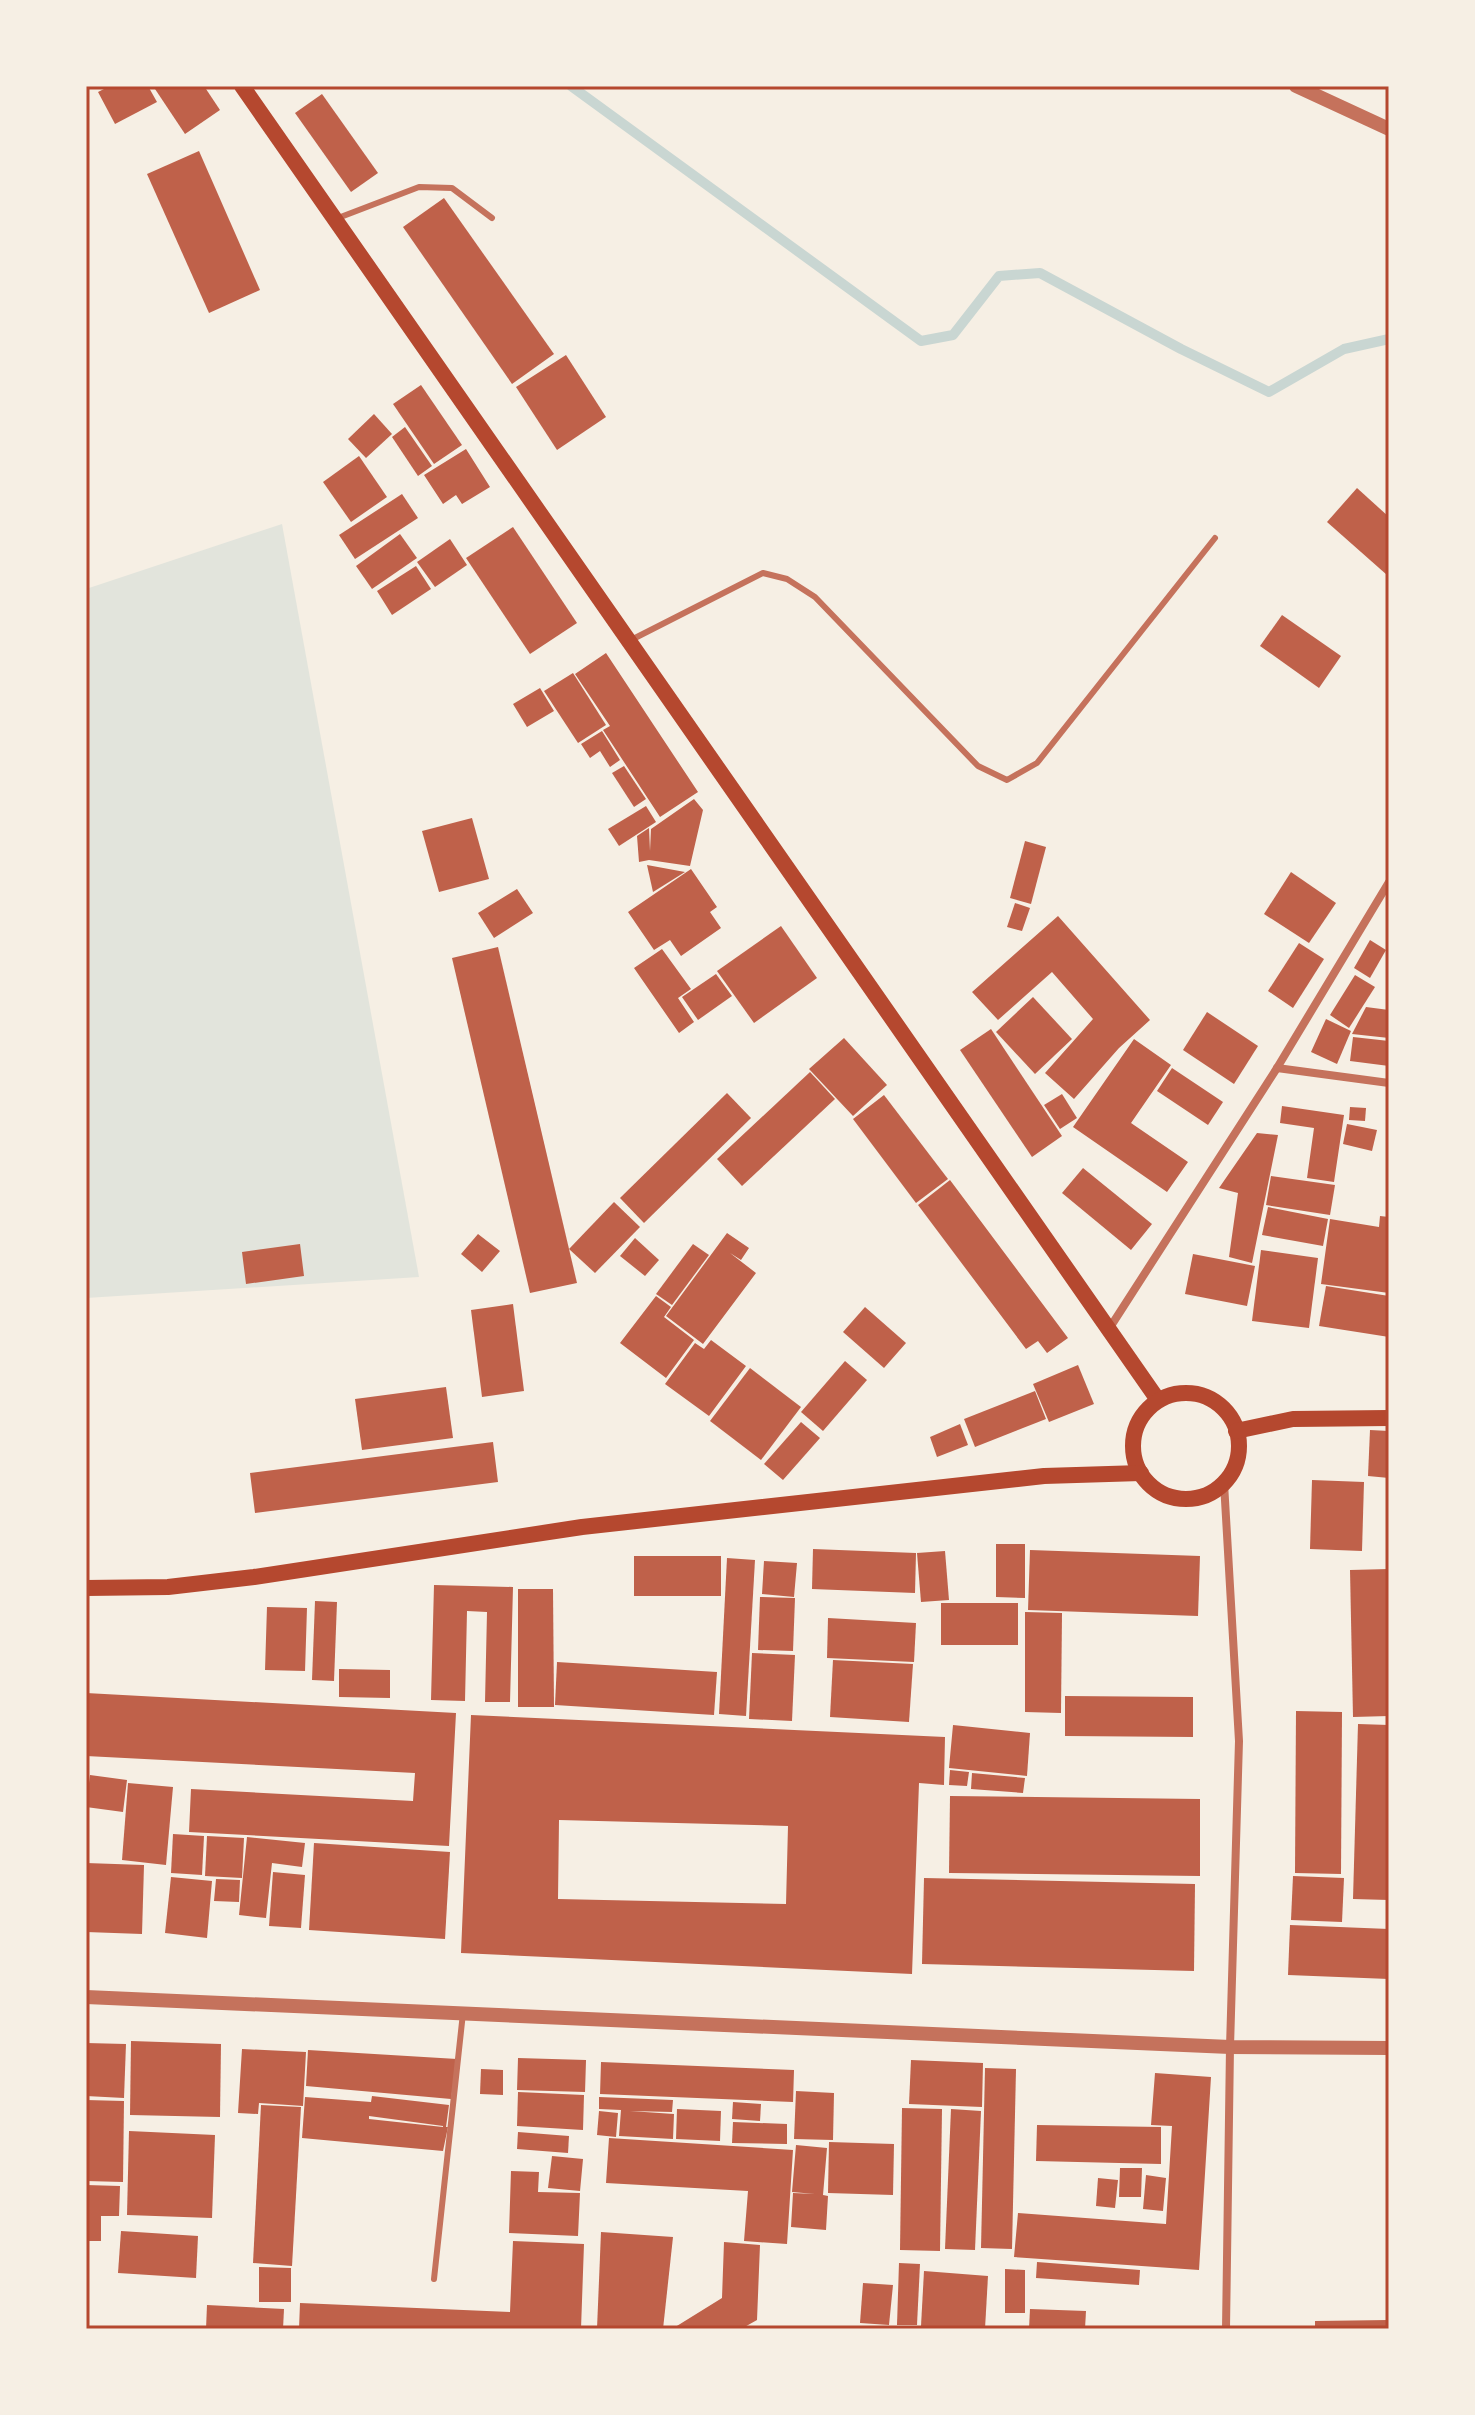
<svg xmlns="http://www.w3.org/2000/svg" width="1475" height="2415" viewBox="0 0 1475 2415" font-family="'IBM Plex Sans',sans-serif">
<rect width="100%" height="100%" fill="#f6efe4"/>
<path fill="#e2e4dc" d="M282,524L419,1277L86,1298V589Z"/>
<g fill="none" stroke-linecap="round" stroke-linejoin="round">
<path stroke="#c9d6d2" stroke-width="10" d="M571,86L921,341L953,335L999,276L1040,273L1181,349L1269,392L1344,349L1389,339"/>
</g>
<g fill="#bf614a" fill-rule="evenodd">
<path d="M110,86H148L157,102L115,124L98,92Z"/>
<path d="M153,86H204L220,110L185,134Z"/>
<path d="M322,94L378,173L351,192L295,113Z"/>
<path d="M199,151L260,290L209,313L147,174Z"/>
<path d="M444,198L554,354L512,384L403,227Z"/>
<path d="M566,355L606,417L557,450L516,387Z"/>
<path d="M421,385L462,445L434,464L393,404Z"/>
<path d="M374,414L392,434L366,458L348,439Z"/>
<path d="M405,427L432,466L418,476L392,437Z"/>
<path d="M466,449L490,487L462,504L456,495L443,504L424,475Z"/>
<path d="M359,456L387,497L351,522L323,482Z"/>
<path d="M1357,488L1389,517L1387,575L1327,522Z"/>
<path d="M402,494L418,518L355,559L339,535Z"/>
<path d="M513,527L577,623L530,654L466,558Z"/>
<path d="M400,534L417,558L372,589L356,566Z"/>
<path d="M450,539L467,565L435,587L417,562Z"/>
<path d="M416,566L431,589L392,615L377,591Z"/>
<path d="M1282,615L1341,656L1319,688L1260,646Z"/>
<path d="M606,653L698,792L660,817L603,730L610,726L575,674Z"/>
<path d="M573,673L606,725L578,743L544,691Z"/>
<path d="M540,688L554,711L527,727L513,704Z"/>
<path d="M602,731L620,760L610,767L600,751L590,758L581,744Z"/>
<path d="M624,766L646,799L634,807L612,773Z"/>
<path d="M694,799L703,810L690,866L649,860L639,862L637,836L649,828L650,851L651,829Z"/>
<path d="M646,806L656,822L619,846L608,829Z"/>
<path d="M472,818L489,879L439,892L422,831Z"/>
<path d="M1025,841L1046,847L1031,904L1010,898Z"/>
<path d="M647,865L685,872L653,892Z"/>
<path d="M691,869L717,907L710,912L721,928L681,956L670,940L654,950L628,912Z"/>
<path d="M1291,872L1336,903L1309,943L1264,914Z"/>
<path d="M517,889L533,913L494,938L478,913Z"/>
<path d="M1015,903L1030,908L1022,931L1007,927Z"/>
<path d="M1058,916L1150,1020L1119,1048L1074,1099L1045,1073L1093,1019L1052,972L998,1020L972,992Z"/>
<path d="M781,926L817,978L754,1023L717,971Z"/>
<path d="M1370,940L1386,950L1370,978L1354,968Z"/>
<path d="M1299,943L1324,959L1293,1008L1268,991Z"/>
<path d="M498,947L577,1283L530,1293L452,958Z"/>
<path d="M662,949L691,989L678,998L694,1022L679,1033L634,968Z"/>
<path d="M716,974L732,996L698,1020L682,997Z"/>
<path d="M1355,975L1375,987L1349,1028L1330,1015Z"/>
<path d="M1033,997L1072,1039L1035,1074L996,1032Z"/>
<path d="M1366,1007L1389,1010V1038L1352,1034Z"/>
<path d="M1207,1012L1258,1046L1234,1084L1183,1050Z"/>
<path d="M1326,1019L1351,1031L1337,1064L1311,1052Z"/>
<path d="M991,1029L1062,1136L1032,1157L960,1050Z"/>
<path d="M1353,1037L1389,1041V1066L1350,1061Z"/>
<path d="M844,1038L887,1085L853,1116L809,1069Z"/>
<path d="M1134,1039L1171,1065L1131,1123L1188,1162L1167,1192L1073,1127Z"/>
<path d="M1172,1068L1223,1102L1208,1125L1157,1091Z"/>
<path d="M810,1072L835,1099L742,1186L717,1159Z"/>
<path d="M727,1093L751,1118L644,1223L620,1198Z"/>
<path d="M1062,1094L1077,1118L1060,1129L1044,1105Z"/>
<path d="M884,1095L948,1179L916,1203L853,1119Z"/>
<path d="M1282,1106L1344,1115L1334,1182L1307,1178L1314,1128L1280,1123Z"/>
<path d="M1350,1107L1366,1108L1365,1121L1349,1120Z"/>
<path d="M1347,1124L1377,1130L1372,1151L1343,1144Z"/>
<path d="M1257,1133L1278,1135L1252,1263L1229,1257L1238,1193L1219,1188Z"/>
<path d="M1083,1168L1152,1224L1131,1250L1062,1193Z"/>
<path d="M1271,1176L1335,1185L1330,1215L1266,1205Z"/>
<path d="M950,1180L1068,1338L1047,1353L1038,1341L1026,1349L918,1205Z"/>
<path d="M614,1202L640,1227L595,1273L569,1249Z"/>
<path d="M1268,1207L1328,1219L1323,1246L1262,1235Z"/>
<path d="M1380,1216L1389,1217V1293L1321,1284L1330,1219L1379,1227Z"/>
<path d="M727,1233L749,1248L741,1260L730,1253L756,1273L703,1344L666,1316Z"/>
<path d="M478,1234L500,1251L482,1272L461,1254Z"/>
<path d="M635,1238L659,1260L645,1276L620,1256Z"/>
<path d="M300,1244L304,1276L246,1284L242,1252Z"/>
<path d="M693,1244L709,1255L672,1305L656,1294Z"/>
<path d="M1261,1250L1318,1258L1309,1328L1252,1321Z"/>
<path d="M1193,1254L1255,1266L1247,1306L1185,1294Z"/>
<path d="M1326,1286L1389,1296V1337L1319,1326Z"/>
<path d="M656,1296L671,1307L664,1317L694,1340L666,1378L620,1343Z"/>
<path d="M513,1304L524,1391L482,1397L471,1310Z"/>
<path d="M865,1307L906,1343L884,1368L843,1332Z"/>
<path d="M711,1340L746,1366L709,1416L665,1384L695,1343L704,1349Z"/>
<path d="M845,1361L867,1380L823,1431L801,1412Z"/>
<path d="M1078,1365L1094,1404L1049,1422L1033,1384Z"/>
<path d="M750,1368L801,1407L761,1460L710,1421Z"/>
<path d="M446,1387L453,1438L362,1450L355,1399Z"/>
<path d="M1035,1391L1046,1419L975,1447L964,1419Z"/>
<path d="M801,1422L820,1438L783,1480L764,1464Z"/>
<path d="M960,1424L968,1445L937,1457L930,1437Z"/>
<path d="M1370,1430L1389,1431V1478L1368,1476Z"/>
<path d="M493,1442L498,1482L255,1513L250,1473Z"/>
<path d="M1312,1480L1364,1482L1362,1551L1310,1549Z"/>
<path d="M996,1544H1025V1598L996,1597Z"/>
<path d="M813,1549L916,1553L915,1593L812,1589Z"/>
<path d="M1030,1550L1200,1556L1198,1616L1028,1610Z"/>
<path d="M945,1551L949,1600L921,1602L917,1553Z"/>
<rect x="634" y="1556" width="87" height="40"/>
<path d="M727,1558L755,1560L746,1716L719,1714Z"/>
<path d="M764,1561L797,1563L794,1597L762,1594Z"/>
<path d="M1389,1569V1716L1353,1717L1350,1570Z"/>
<path d="M434,1585L513,1587L510,1702H485L487,1612L467,1611L465,1701L431,1700Z"/>
<path d="M518,1589H553L554,1707H518Z"/>
<path d="M760,1597L795,1598L793,1651L758,1650Z"/>
<path d="M315,1601L337,1602L334,1681L312,1680Z"/>
<rect x="941" y="1603" width="77" height="42"/>
<path d="M267,1607L307,1608L305,1671L265,1670Z"/>
<path d="M1025,1612L1062,1613L1061,1713L1025,1712Z"/>
<path d="M828,1618L916,1623L914,1662L827,1658Z"/>
<path d="M752,1653L795,1655L792,1721L749,1719Z"/>
<path d="M833,1660L913,1664L909,1722L830,1717Z"/>
<path d="M557,1662L717,1672L714,1715L555,1705Z"/>
<path d="M339,1669L390,1670V1698L339,1697Z"/>
<path d="M86,1693L456,1713L449,1846L189,1832L191,1789L413,1801L415,1773L86,1756Z"/>
<path d="M1065,1696L1193,1697V1737L1065,1736Z"/>
<path d="M1296,1711L1342,1712L1341,1874L1295,1873Z"/>
<path d="M471,1715L945,1737L944,1785L919,1783L912,1974L461,1953ZM559,1820L788,1826L786,1904L558,1899Z"/>
<path d="M1358,1724L1389,1725V1900L1353,1899Z"/>
<path d="M953,1725L1030,1733L1027,1776L949,1768Z"/>
<path d="M950,1770L969,1772L967,1786L949,1785Z"/>
<path d="M972,1773L1025,1778L1023,1793L971,1789Z"/>
<path d="M90,1775L127,1780L123,1812L86,1807Z"/>
<path d="M128,1783L173,1787L166,1865L122,1860Z"/>
<path d="M950,1796L1200,1799V1876L949,1873Z"/>
<path d="M173,1834L204,1836L202,1875L171,1873Z"/>
<path d="M207,1836L244,1838L242,1878L205,1876Z"/>
<path d="M247,1837L305,1843L302,1867L272,1863L266,1918L239,1915Z"/>
<path d="M314,1843L450,1852L445,1939L309,1930Z"/>
<path d="M86,1863L144,1865L142,1934L86,1932Z"/>
<path d="M273,1872L305,1875L301,1928L269,1926Z"/>
<path d="M1293,1876L1344,1878L1342,1922L1291,1920Z"/>
<path d="M171,1877L212,1881L207,1938L165,1933Z"/>
<path d="M924,1878L1195,1884L1194,1971L922,1964Z"/>
<path d="M216,1879L240,1880L239,1902L214,1901Z"/>
<path d="M1290,1925L1389,1929V1979L1288,1975Z"/>
<path d="M131,2041L221,2044L220,2117L130,2115Z"/>
<path d="M86,2043L126,2044L124,2098L86,2096Z"/>
<path d="M242,2049L306,2052L303,2106L259,2103L258,2114L238,2113Z"/>
<path d="M308,2050L457,2059L451,2099L306,2086Z"/>
<path d="M518,2058L586,2060L585,2092L517,2090Z"/>
<path d="M911,2060L983,2063L982,2107L909,2104Z"/>
<path d="M601,2062L794,2070L793,2102L600,2094Z"/>
<path d="M985,2068L1016,2069L1012,2249L981,2248Z"/>
<path d="M481,2069L503,2070V2095L480,2094Z"/>
<path d="M1155,2073L1211,2077L1199,2270L1014,2257L1018,2213L1166,2224L1172,2126L1151,2125Z"/>
<path d="M796,2091L834,2093L833,2140L794,2139Z"/>
<path d="M518,2092L584,2095L583,2130L517,2126Z"/>
<path d="M372,2096L449,2105L446,2127H448L443,2151L302,2138L305,2097L371,2102ZM369,2116L443,2126V2127L369,2119Z"/>
<path d="M599,2097L673,2100L672,2112L630,2111L674,2114L673,2139L619,2136L621,2110L599,2109Z"/>
<path d="M86,2100L124,2101L123,2182L86,2181Z"/>
<path d="M733,2102L761,2104L760,2121L732,2119Z"/>
<path d="M261,2105L301,2107L292,2266L253,2263Z"/>
<path d="M902,2108L942,2109L940,2251L900,2250Z"/>
<path d="M677,2109L721,2111L720,2141L676,2139Z"/>
<path d="M951,2109L981,2111L975,2250L945,2249Z"/>
<path d="M599,2111L618,2113L616,2137L597,2135Z"/>
<path d="M733,2122L787,2124V2144L732,2143Z"/>
<path d="M1037,2125L1161,2127V2164L1036,2161Z"/>
<path d="M129,2131L215,2135L212,2218L127,2215Z"/>
<path d="M518,2132L569,2136L568,2153L517,2149Z"/>
<path d="M609,2138L793,2150L787,2244L744,2241L748,2191L606,2183Z"/>
<path d="M829,2142L894,2144L893,2195L828,2193Z"/>
<path d="M796,2145L827,2148L823,2195L828,2196L826,2230L791,2227L793,2193L815,2194L792,2192Z"/>
<path d="M552,2156L583,2159L580,2191L548,2188Z"/>
<path d="M1120,2168H1142L1141,2197H1119Z"/>
<path d="M511,2171L539,2172L538,2192L580,2193L578,2236L509,2233Z"/>
<path d="M1146,2175L1166,2178L1163,2211L1143,2209Z"/>
<path d="M1098,2178L1118,2180L1115,2208L1096,2206Z"/>
<path d="M86,2185L120,2186L119,2216H101V2241H86Z"/>
<path d="M121,2231L198,2236L196,2278L118,2273Z"/>
<path d="M601,2232L673,2237L663,2329H597Z"/>
<path d="M513,2241L584,2244L581,2329H299L300,2303L510,2312Z"/>
<path d="M724,2242L760,2245L757,2320L741,2329H672L722,2298Z"/>
<path d="M1037,2262L1140,2270L1139,2285L1036,2278Z"/>
<path d="M899,2263L920,2264L917,2325H897Z"/>
<path d="M259,2267L291,2268V2302H259Z"/>
<path d="M1005,2269L1025,2270V2313H1005Z"/>
<path d="M924,2271L988,2276L985,2329L921,2326Z"/>
<path d="M863,2283L893,2285L889,2325L860,2323Z"/>
<path d="M207,2305L284,2309L283,2329H206Z"/>
<path d="M1030,2309L1086,2311L1085,2329H1029Z"/>
<path d="M1389,2320V2329H1315V2321Z"/>
</g>
<g fill="none" stroke-linecap="round" stroke-linejoin="round">
<g stroke="#c5725c" stroke-width="6">
<path d="M338,218L419,187L452,188L492,218"/>
<path d="M631,640L763,573L787,579L815,597L978,766L1007,780L1037,763L1215,538"/>
<path d="M434,2279L463,2013"/>
</g>
<g stroke="#c5725c" stroke-width="8">
<path d="M1277,1068L1389,1083"/>
<path d="M1109,1329L1277,1068L1389,882"/>
<path d="M1224,1483L1239,1741L1230,2047L1226,2329"/>
</g>
<g stroke="#c5725c" stroke-width="14">
<path d="M1296,86L1389,129"/>
<path d="M86,1997L1230,2047L1389,2048"/>
</g>
<g stroke="#b5482f" stroke-width="16">
<path d="M242,86L1158,1400"/>
<circle cx="1186" cy="1446" r="53"/>
<path d="M1236,1431L1293,1419L1389,1418"/>
<path d="M86,1588L168,1587L254,1577L582,1527L1044,1476L1141,1473"/>
</g>
</g>
<rect width="1475" height="2415" fill="none" stroke="#f6efe4" stroke-width="176"/>
<rect x="88" y="88" width="1299" height="2239" fill="none" stroke="#b5482f" stroke-width="3"/>
</svg>
